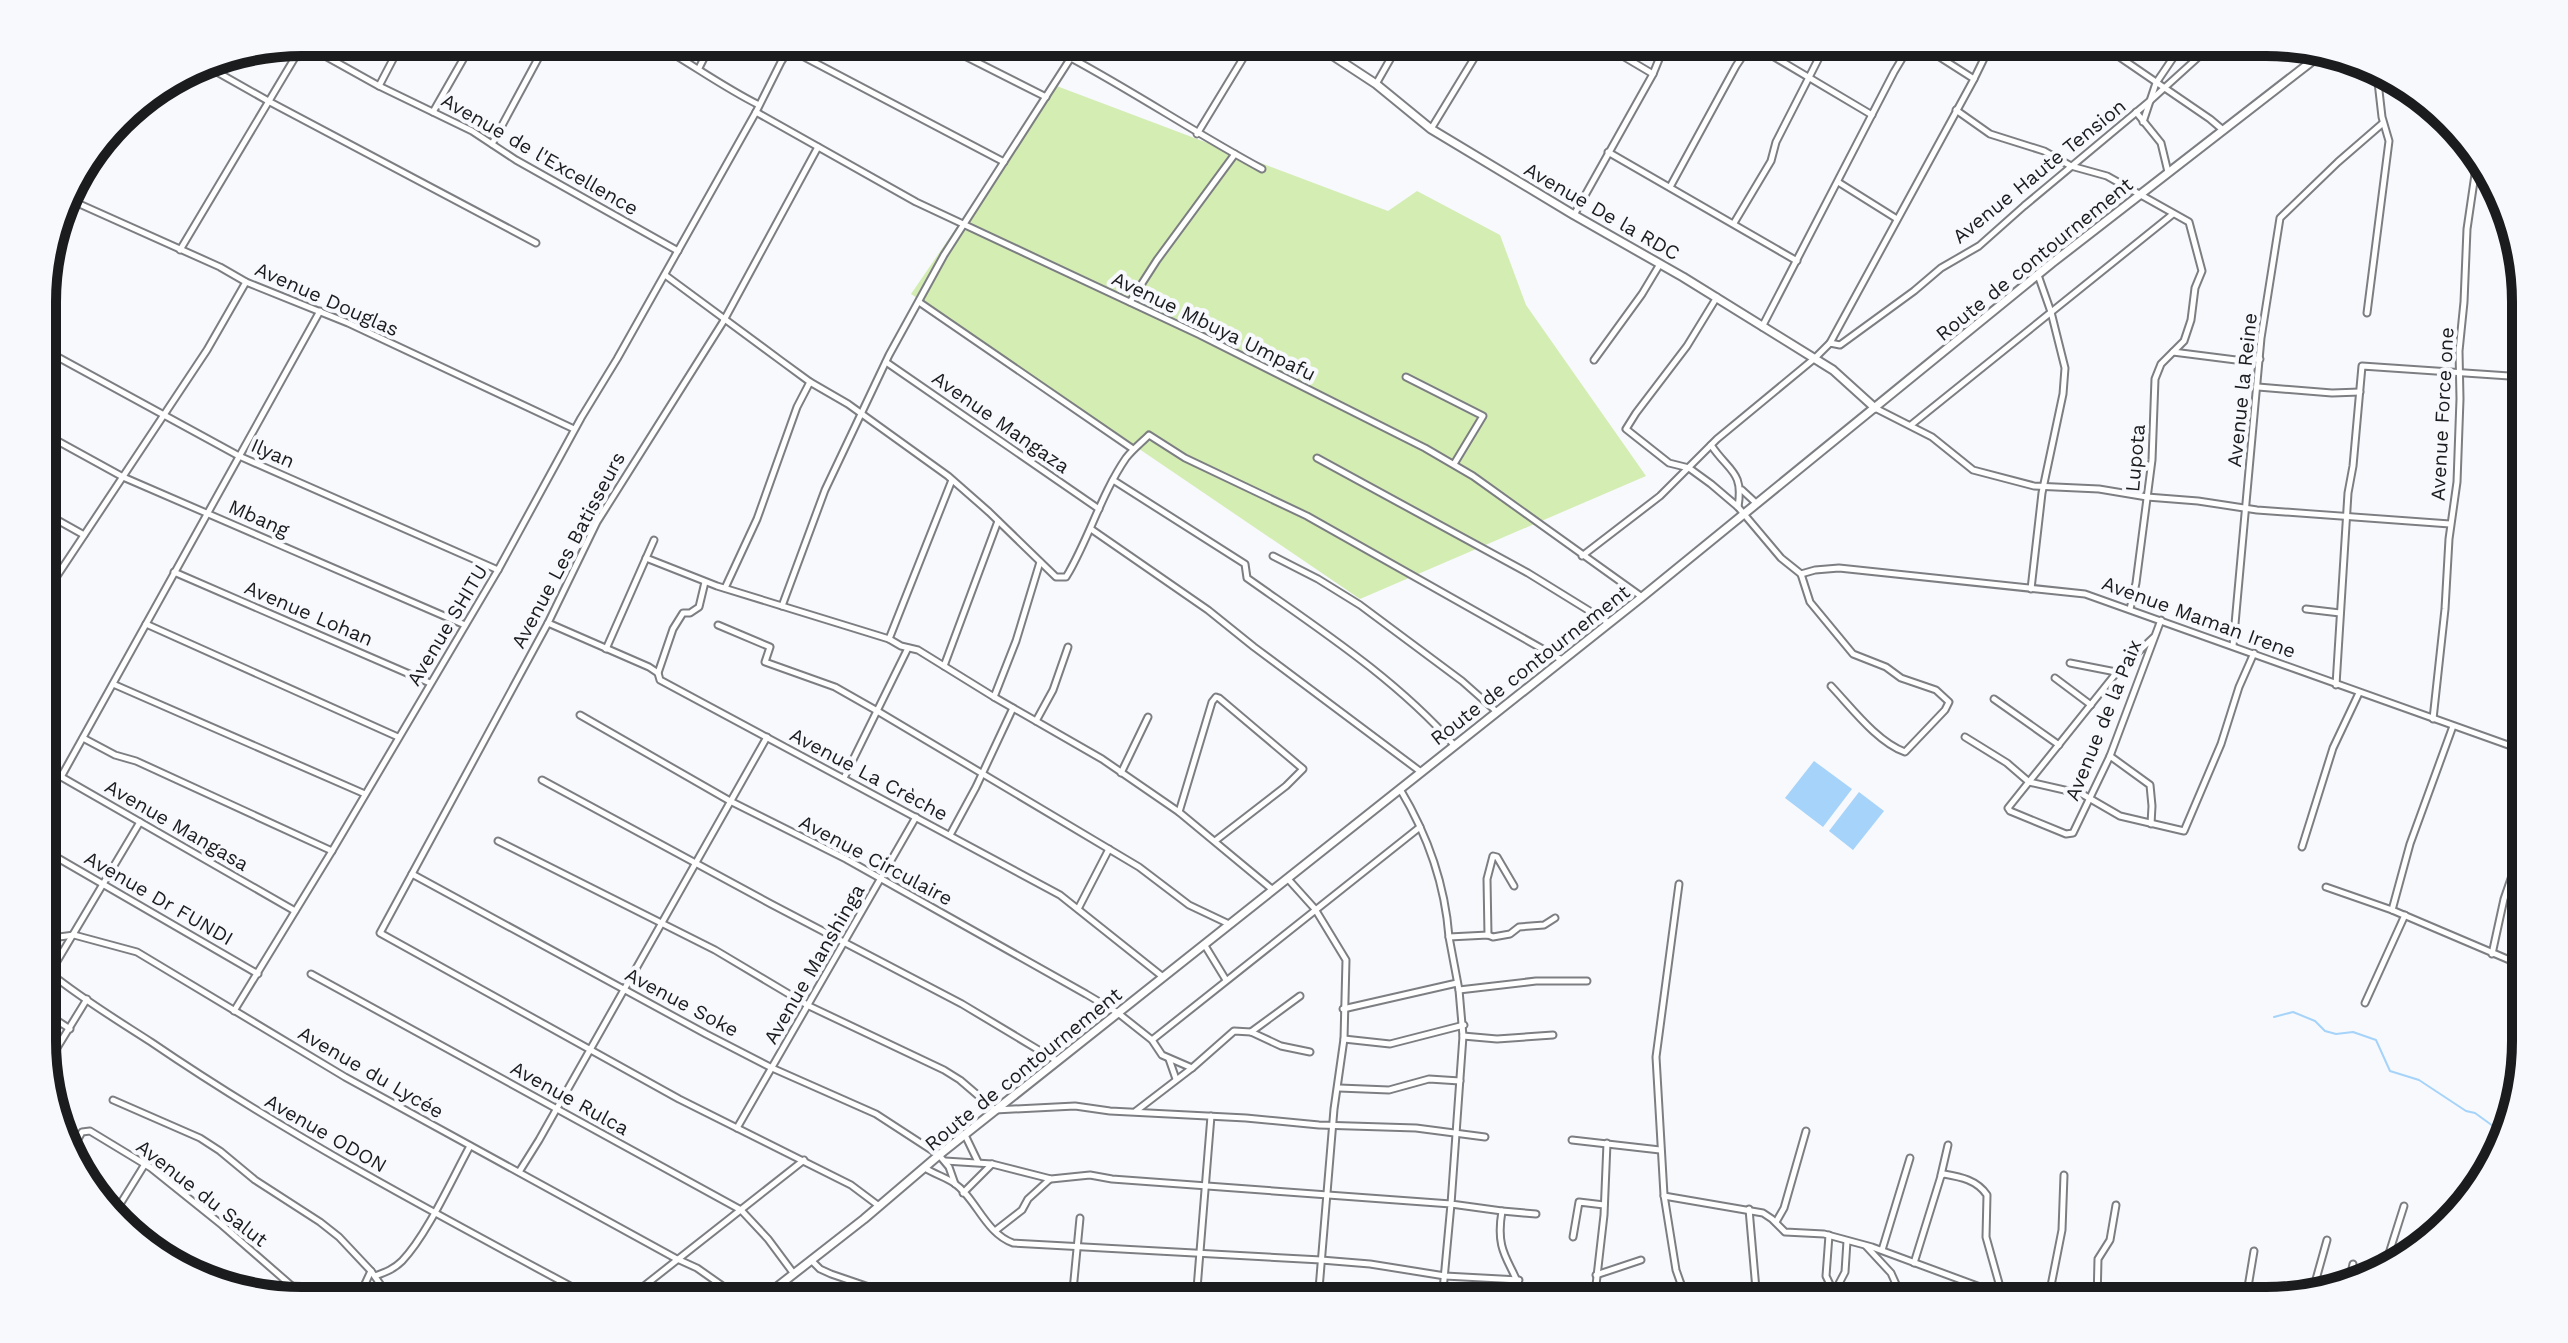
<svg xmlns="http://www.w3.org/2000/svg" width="2568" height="1343" viewBox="0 0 2568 1343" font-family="'Work Sans',sans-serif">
<rect width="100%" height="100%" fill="#f7f9fd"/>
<path fill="#d4edb3" d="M1054,85L1388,211L1417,191L1500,235L1526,305L1646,476L1360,599L911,294Z"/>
<g fill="#a6d3f9">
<path d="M1814,761L1852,789L1823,827L1785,798Z"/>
<path d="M1859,792L1884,811L1853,850L1829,831Z"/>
</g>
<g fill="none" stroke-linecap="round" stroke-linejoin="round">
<path stroke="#a6d3f9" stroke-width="2" d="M2274,1017L2293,1012L2315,1021L2325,1031L2336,1034L2353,1032L2376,1040L2390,1071L2419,1080L2466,1111L2475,1113L2504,1134"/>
<defs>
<g id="minor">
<path d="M300,42L379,86L472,131L516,160L678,251"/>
<path d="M653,42C689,62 721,86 759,105"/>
<path d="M937,42L1046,97"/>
<path d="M1599,42L1653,74"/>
<path d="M1749,42L1872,115"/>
<path d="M1916,42L1974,79"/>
<path d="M2086,42L2118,56L2210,119L2223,130"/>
<path d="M789,49L1004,162"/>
<path d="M1071,58C1136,93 1197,134 1262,169"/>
<path d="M201,63L270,102L536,243"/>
<path d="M699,68L712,42"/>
<path d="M1376,84L1400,42"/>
<path d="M379,86L402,42"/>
<path d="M1956,110L1990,134L2044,151L2071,166L2107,176L2189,222L2202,271L2195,288L2191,320L2184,341L2161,364L2155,379L2152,460L2136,583L2130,609"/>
<path d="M433,112L473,42"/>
<path d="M756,112L916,202L1200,335L1425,448L1473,476L1642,597"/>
<path d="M2136,112L2161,143L2168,172"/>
<path d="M2143,122L2156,83L2175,55L2178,42"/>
<path d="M1431,129L1484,42"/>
<path d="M1197,134L1253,42"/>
<path d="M492,144L547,42"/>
<path d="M818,147L723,322L597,522L548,623L380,933L679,1099L851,1185L879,1206"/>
<path d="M1608,152L1797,261"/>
<path d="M1838,182L1897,219"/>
<path d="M1670,187L1736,66L1752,42"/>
<path d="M66,198L220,267L246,282L348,323L574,429"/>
<path d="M1574,215L1653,74L1666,42"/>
<path d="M1734,223L1771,161L1776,142L1827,42"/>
<path d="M180,250L303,44"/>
<path d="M665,275L780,360L810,382L848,404L948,476L989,512L1056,577H1066L1069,572C1090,535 1102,493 1126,458C1133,449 1141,443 1149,435L1185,458L1307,516L1562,660"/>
<path d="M1717,297L1687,346L1636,413L1626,429L1669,463L1689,468L1711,484L1738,507L1781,558L1801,574"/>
<path d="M919,302L1133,449"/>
<path d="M1130,302L1157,260L1235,154"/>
<path d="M2367,313L2389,141L2382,117L2378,82L2373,67"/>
<path d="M1762,327L1894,72L1912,42"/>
<path d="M1830,343L1974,79L1992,42"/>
<path d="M43,349L239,456L498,570"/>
<path d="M2173,352L2236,360L2260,359"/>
<path d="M1594,360L1642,294L1660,264"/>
<path d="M886,362L1099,509"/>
<path d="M1406,377L1483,416L1454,464"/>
<path d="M2258,387L2332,393L2360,392"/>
<path d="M1875,408L1932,437L1973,470L2034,486L2099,489L2147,497L2198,501L2257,510L2450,524"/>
<path d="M1911,425L2173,214"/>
<path d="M43,433L123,477L465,625"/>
<path d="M1711,445C1729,472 1744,471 1738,507"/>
<path d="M1317,458L1528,573L1609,623"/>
<path d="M952,480L889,639L901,646L918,650L994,697"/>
<path d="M1113,480L1245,564L1247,578C1319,629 1396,679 1454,745"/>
<path d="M1742,490L1756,503"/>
<path d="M43,512L84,535"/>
<path d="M1091,529L1208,610L1254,647L1421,772"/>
<path d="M1273,556L1318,579L1360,605L1462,681L1497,712"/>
<path d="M1582,556L1660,496L1717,439L1815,358L1830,343L1840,345L1914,291L1941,268L1979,246L2024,206L2151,100L2215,42"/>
<path d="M646,558L717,586L889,639"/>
<path d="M1040,562L1016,641L994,697L1102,759L1179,812L1273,890"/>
<path d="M174,572L430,683"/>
<path d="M1801,574L1815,570L1839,568L2085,594L2525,751"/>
<path d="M1801,574L1810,602L1853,654L1886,667L1901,678L1936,690L1949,702L1945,710L1905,752C1877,742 1851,707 1831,686"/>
<path d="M725,588L757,519L797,407L810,382"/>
<path d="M2031,589L2042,493L2063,394L2065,368L2051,312L2038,275"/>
<path d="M43,597L207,350L246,282"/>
<path d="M782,606L825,490L889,355L944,255L1081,42"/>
<path d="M2306,609L2340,613"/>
<path d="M548,623L649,667L658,673L660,680L1060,895L1163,977"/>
<path d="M146,624L398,737"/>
<path d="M718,625L770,647L765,662L835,687L879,712L1139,867L1189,905L1229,924"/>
<path d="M2155,636L2117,672L2008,808L2010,811L2066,834L2073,833L2110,756L2161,620"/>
<path d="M2233,646L2261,338L2280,218L2338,162L2383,123"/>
<path d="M606,649L654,540"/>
<path d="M2070,663L2116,672"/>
<path d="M944,666L998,521"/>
<path d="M658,673L673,629L683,613H690L699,607L705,582"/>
<path d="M2055,678L2091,705"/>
<path d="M113,684L365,794"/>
<path d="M2336,685L2348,493L2353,466L2362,366L2524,377"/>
<path d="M1994,699L2059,745"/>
<path d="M580,715L730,801L846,859L1086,994L1118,1013L1152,1040L1162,1055L1192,1068"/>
<path d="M2433,719L2445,609L2449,539L2457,482L2460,399L2459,351L2464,302L2467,229L2478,154"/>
<path d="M1036,721L1053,690L1068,647"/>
<path d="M1965,737L2007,763L2029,782L2082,794L2120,816L2184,831L2221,744L2239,687L2254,653"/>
<path d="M83,738L115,755L136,761L332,851"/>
<path d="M2110,756L2150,785L2152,806L2151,824"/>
<path d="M44,767L295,911"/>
<path d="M1121,773L1148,717"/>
<path d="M61,777L320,311"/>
<path d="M844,778L908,648"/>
<path d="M542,780L771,904L962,1004L1057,1061"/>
<path d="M1400,789C1427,834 1445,885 1449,937L1488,935L1493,937L1510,934L1519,927L1544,925L1555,918"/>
<path d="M1179,812L1212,702L1216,697L1219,698L1303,769L1286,786L1215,841"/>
<path d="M140,822L50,973C82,999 117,1020 151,1042C293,1139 446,1219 598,1301"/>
<path d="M950,835L976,787L1013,708"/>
<path d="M498,841L715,950L809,1006L944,1070L960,1080L995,1110L1075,1106L1110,1111L1246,1118L1319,1125L1416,1128L1485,1137"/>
<path d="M2302,847L2333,748L2359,693"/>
<path d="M44,850L258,974"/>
<path d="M412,874L706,1034L772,1068L876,1114L939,1155L949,1167L955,1184"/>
<path d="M1288,879L1315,909L1346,960L1344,1039L1334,1109L1318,1301"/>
<path d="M1679,884L1656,1057L1664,1195L1676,1270L1687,1301"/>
<path d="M2326,887L2392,910L2526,967"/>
<path d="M1078,909L1109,849"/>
<path d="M2392,910L2410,844L2453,726"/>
<path d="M44,928L59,937L74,935L137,952L345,1077L675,1258L697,1268L744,1301"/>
<path d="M1488,935L1487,879L1493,856L1497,857L1514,886"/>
<path d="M1449,937L1459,990L1536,981H1587"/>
<path d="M1204,944L1226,980"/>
<path d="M2492,954L2504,899L2525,838"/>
<path d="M311,974L741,1210L768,1239L794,1274"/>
<path d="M1459,990L1463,1036L1451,1204L1502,1211C1494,1258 1514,1261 1524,1301"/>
<path d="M2365,1003L2405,915"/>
<path d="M1343,1009L1457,983"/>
<path d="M234,1011L332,851L498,570L581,418L617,359L756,112L781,62L794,42"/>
<path d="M44,1012L70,1029"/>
<path d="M1251,1032L1300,996"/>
<path d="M1463,1036L1497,1039L1553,1035"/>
<path d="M1344,1039L1390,1044L1464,1025"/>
<path d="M1152,1040L1420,827"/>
<path d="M1169,1059L1176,1079"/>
<path d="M44,1069L87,999"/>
<path d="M1339,1088L1389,1090L1429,1079L1460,1081"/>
<path d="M113,1100L200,1138L220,1151L255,1180L320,1222L339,1237L371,1271L392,1301"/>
<path d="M1136,1111L1192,1068L1234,1031L1251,1032L1281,1046L1310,1052"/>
<path d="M737,1128L916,817"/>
<path d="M965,1135L978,1162"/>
<path d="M1572,1140L1660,1150"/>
<path d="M74,1146L82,1132L90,1131L151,1168L222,1225L309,1301"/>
<path d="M945,1161L992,1164L1051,1179L1090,1175L1112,1179L1451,1204L1442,1301"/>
<path d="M925,1168C934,1174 945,1177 954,1183C976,1198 985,1233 1013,1243L1321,1260L1370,1264L1445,1276L1519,1280"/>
<path d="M519,1172L539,1140L767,737"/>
<path d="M1941,1175L1948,1145"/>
<path d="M963,1193L992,1164"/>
<path d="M1664,1196L1763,1213L1772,1219L1785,1232L1824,1234L1872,1247L2018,1301"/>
<path d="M1749,1209L1757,1301"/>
<path d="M2453,1209V1207"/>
<path d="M1502,1211L1536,1214"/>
<path d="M114,1214L145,1164"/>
<path d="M1776,1222L1784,1208L1806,1131"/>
<path d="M995,1231L1022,1210L1028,1199L1050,1179"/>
<path d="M1829,1235L1826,1276L1834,1293"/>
<path d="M1573,1237L1579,1202L1604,1205"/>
<path d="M1866,1246L1891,1273L1900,1293L1907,1301"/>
<path d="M1882,1250L1910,1158"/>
<path d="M811,1260L820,1269L831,1274L904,1299L922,1301"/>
<path d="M1914,1263L1941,1176L1944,1174C1961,1177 1977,1180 1987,1195L1986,1237L2002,1294"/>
<path d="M2385,1266L2404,1206"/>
<path d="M1596,1275L1641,1260"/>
<path d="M375,1276C386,1272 394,1269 402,1261C427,1235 452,1179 470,1146"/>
<path d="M2350,1278L2353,1264"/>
<path d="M2313,1290L2327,1240"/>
<path d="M2246,1299L2254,1251"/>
<path d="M357,1301L371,1271"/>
<path d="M625,1301L804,1160"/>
<path d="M1072,1301L1080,1218"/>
<path d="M1196,1301L1211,1116"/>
<path d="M1597,1301L1596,1285L1604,1215L1607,1143"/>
<path d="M1835,1301L1834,1293L1845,1272L1847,1241"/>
<path d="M2048,1301L2062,1230L2064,1175"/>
<path d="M2097,1301L2098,1259L2110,1240L2116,1205"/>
<path d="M2142,1301L2215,1295L2255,1300"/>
</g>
<g id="tertiary">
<path d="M1312,42L1376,84L1431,129L1574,215L1683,277L1833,370L1875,408"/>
<path d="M759,1301L864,1219L939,1155L1642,597L2052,263L2320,55"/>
</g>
</defs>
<use href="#minor" stroke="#7c7e82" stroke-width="9"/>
<use href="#tertiary" stroke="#7c7e82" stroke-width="11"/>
<use href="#minor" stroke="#fff" stroke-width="5"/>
<use href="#tertiary" stroke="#fff" stroke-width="7"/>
</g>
<g text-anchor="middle" stroke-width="8" stroke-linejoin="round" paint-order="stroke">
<g font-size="20" fill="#1b1c1e" stroke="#f7f9fd">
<text transform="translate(540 154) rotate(30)" y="7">Avenue de l'Excellence</text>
<text transform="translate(2039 171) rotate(-39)" y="7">Avenue Haute Tension</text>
<text transform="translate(1602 211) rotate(30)" y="7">Avenue De la RDC</text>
<text transform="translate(2034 259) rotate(-39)" y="7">Route de contournement</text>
<text transform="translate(327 299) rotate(24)" y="7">Avenue Douglas</text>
<text transform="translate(1214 326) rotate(26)" y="7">Avenue Mbuya Umpafu</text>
<text transform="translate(2242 390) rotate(-84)" y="7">Avenue la Reine</text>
<text transform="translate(2442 414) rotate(-87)" y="7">Avenue Force one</text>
<text transform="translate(1001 422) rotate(35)" y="7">Avenue Mangaza</text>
<text transform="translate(273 453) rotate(24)" y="7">Ilyan</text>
<text transform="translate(2135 458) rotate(-85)" y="7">Lupota</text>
<text transform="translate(259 518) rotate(24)" y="7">Mbang</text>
<text transform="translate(568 550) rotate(-62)" y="7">Avenue Les Batisseurs</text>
<text transform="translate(309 613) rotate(23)" y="7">Avenue Lohan</text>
<text transform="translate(2199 617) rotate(20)" y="7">Avenue Maman Irene</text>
<text transform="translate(447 625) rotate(-59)" y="7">Avenue SHITU</text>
<text transform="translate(1530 665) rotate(-38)" y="7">Route de contournement</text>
<text transform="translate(2103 720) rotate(-68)" y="7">Avenue de la Paix</text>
<text transform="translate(869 774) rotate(28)" y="7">Avenue La Crèche</text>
<text transform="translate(177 825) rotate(30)" y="7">Avenue Mangasa</text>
<text transform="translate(876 860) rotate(28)" y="7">Avenue Circulaire</text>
<text transform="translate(159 898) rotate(30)" y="7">Avenue Dr FUNDI</text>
<text transform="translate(814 964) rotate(-60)" y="7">Avenue Manshinga</text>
<text transform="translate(682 1002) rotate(28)" y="7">Avenue Soke</text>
<text transform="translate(1023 1069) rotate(-39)" y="7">Route de contournement</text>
<text transform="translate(371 1072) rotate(30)" y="7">Avenue du Lycée</text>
<text transform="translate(570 1098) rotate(29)" y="7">Avenue Rulca</text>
<text transform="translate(326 1133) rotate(30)" y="7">Avenue ODON</text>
<text transform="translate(202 1193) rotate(38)" y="7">Avenue du Salut</text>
</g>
</g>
<path d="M0 0H2568V1343H0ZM302 56H2266A246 246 0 0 1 2512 302V1041A246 246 0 0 1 2266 1287H302A246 246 0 0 1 56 1041V302A246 246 0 0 1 302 56Z" fill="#f7f9fd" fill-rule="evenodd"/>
<path fill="none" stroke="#1b1c1e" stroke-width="10" d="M302 56H2266A246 246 0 0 1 2512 302V1041A246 246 0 0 1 2266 1287H302A246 246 0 0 1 56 1041V302A246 246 0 0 1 302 56Z"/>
</svg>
